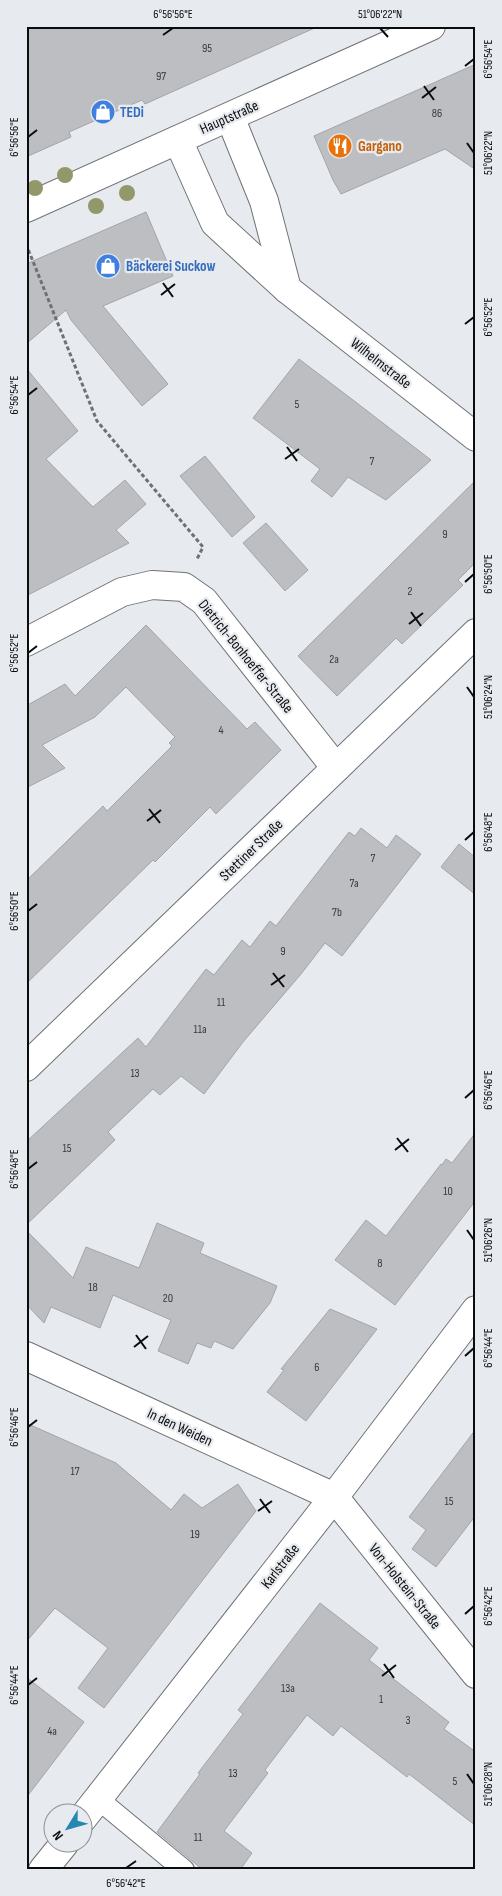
<svg xmlns="http://www.w3.org/2000/svg" width="502" height="1896" viewBox="0 0 502 1896" font-family="'Sofia Sans Condensed',sans-serif">
<rect width="100%" height="100%" fill="#e7eaee"/>
<g fill="#bcbec2" stroke="#a3a5a9">
<path d="M26,26H319L145,104L142,100L69,132L71,137L26,157Z"/>
<path d="M476,64V170L445,149L341,194L333,180L314,136Z"/>
<path d="M146,212L173,276L103,306L168,384L142,406L71,320L66,310L26,344V264Z"/>
<path d="M299,359L353,400L431,460L386,500L348,477L332,497L311,481L320,469L253,418Z"/>
<path d="M26,368L78,431L46,459L93,507L125,480L146,504L116,530L129,543L26,596Z"/>
<path d="M205,456L255,517L232,537L180,476Z"/>
<path d="M476,480V562L458,580L463,585L402,644L396,638L337,696L298,656Z"/>
<path d="M266,523L308,570L285,591L243,543Z"/>
<path d="M146,625L247,729L255,722L281,750L216,814L210,807L155,862L153,860L26,984V881L103,806L107,811L172,746L169,743L175,737L126,687L95,717L42,745L65,768L26,788V706L65,684L75,696Z"/>
<path d="M361,828L387,848L396,835L421,854L342,956L325,943L301,974L243,1042L204,1094L181,1076L160,1095L153,1089L108,1132L115,1140L26,1225V1142L138,1038L146,1047L206,969L214,975L242,940L250,947L270,921L276,926L349,832L355,836Z"/>
<path d="M459,844L476,858V895L441,867Z"/>
<path d="M476,1132V1200L395,1305L335,1260L366,1220L386,1236L441,1164L442,1165L446,1159L452,1163Z"/>
<path d="M157,1223L204,1243L200,1253L277,1286L270,1303L233,1349L214,1341L211,1348L197,1343L188,1364L158,1351L171,1320L113,1295L100,1328L51,1307L44,1323L26,1304V1230L73,1278L86,1247L139,1268Z"/>
<path d="M330,1309L377,1329L306,1421L267,1392L284,1370L281,1369Z"/>
<path d="M26,1423L116,1463L171,1510L184,1494L202,1508L238,1484L256,1511L104,1708L78,1688L108,1648L55,1608L26,1642Z"/>
<path d="M476,1429V1515L436,1567L412,1549L426,1530L409,1517Z"/>
<path d="M320,1603L378,1648L369,1660L449,1722L444,1729L476,1752V1826L409,1774L407,1777L341,1726L333,1736L307,1715L265,1770L268,1773L224,1831L252,1853L240,1870H203L157,1832L200,1774L198,1773L243,1714L238,1710Z"/>
<path d="M26,1677L84,1722L26,1798Z"/>
</g>
<g fill="none" stroke-linecap="round" stroke-linejoin="round">
<defs>
<path id="lane" d="M98,1799L184,1870"/>
<g id="street">
<path d="M230,117L264,201L287,289"/>
<path d="M178,140L215,223L287,289L476,437"/>
<path d="M26,208L431,26"/>
<path d="M26,642L122,592L152,585L184,587L204,601L336,768"/>
<path d="M26,1067L476,633"/>
<path d="M26,1356L334,1497L476,1674"/>
<path d="M82,1819L334,1497L476,1310"/>
<path d="M43,1870L64,1844"/>
</g>
</defs>
<use href="#lane" stroke="#707276" stroke-width="22"/>
<use href="#street" stroke="#707276" stroke-width="30"/>
<path stroke="#6f7073" stroke-width="3" stroke-dasharray="4 2.5" stroke-linecap="butt" d="M26,244L97,421L203,547L197,559"/>
<use href="#lane" stroke="#fff" stroke-width="20"/>
<use href="#street" stroke="#fff" stroke-width="28"/>
</g>
<g fill="#93986b">
<circle cx="65" cy="175" r="8"/>
<circle cx="35" cy="188" r="8"/>
<circle cx="127" cy="193" r="8"/>
<circle cx="96" cy="206" r="8"/>
</g>
<path fill="none" stroke="#0b0c0d" stroke-width="2" d="M380,28L388,37M163,35L173,28M465,66L474,59M424,86L434,100M422,98L436,87M28,137L37,130M467,143L474,153M163,283L173,297M161,295L175,284M465,324L474,317M28,395L37,388M287,447L297,461M285,459L299,449M465,582L474,574M411,612L421,626M409,624L423,613M28,653L37,646M467,687L474,697M149,809L160,823M147,821L161,810M465,840L474,832M28,911L37,904M273,973L284,987M271,985L285,975M465,1098L474,1090M397,1138L408,1152M395,1150L409,1139M28,1169L37,1162M467,1230L474,1240M136,1335L146,1349M134,1347L148,1336M465,1356L474,1348M28,1427L37,1420M260,1499L270,1513M258,1511L272,1501M465,1614L474,1606M384,1664L394,1678M382,1676L396,1665M28,1685L37,1678M467,1774L474,1784M126,1868L136,1861"/>
<defs>
<symbol id="shop-disc" viewBox="-11 -11 22 22"><circle r="9.5" fill="#3f7fe0" stroke="#e7eaee"/><path d="M-5-2.5h2.3a2.7 3.5 0 0 1 5.4 0H5L5.5 6h-11ZM-1.5-2.5h3a1.5 2.3 0 0 0-3 0Z" fill="#fff"/></symbol>
<symbol id="restaurant-disc" viewBox="-11 -11 22 22"><circle r="9.5" fill="#e8710a" stroke="#e7eaee"/><path d="M-5-6h1v4h1v-4h1v4h1v-4h1v5L-1.5 .5V6h-2V.5L-5-1ZM5-6V6H3V1.5H1.5Q1.5-4 5-6Z" fill="#fff"/></symbol>
</defs>
<g fill-rule="evenodd">
<use href="#shop-disc" x="89" y="98" width="28" height="28"/>
<use href="#restaurant-disc" x="326" y="132" width="28" height="28"/>
<use href="#shop-disc" x="94" y="252" width="28" height="28"/>
</g>
<g text-anchor="middle" stroke-width="4.5" stroke-linejoin="round" paint-order="stroke">
<g font-size="12" fill="#37383a">
<text x="207" y="52">95</text>
<text x="161" y="80">97</text>
<text x="437" y="117">86</text>
<text x="297" y="408">5</text>
<text x="372" y="465">7</text>
<text x="445" y="538">9</text>
<text x="410" y="595">2</text>
<text x="334" y="663">2a</text>
<text x="221" y="734">4</text>
<text x="373" y="862">7</text>
<text x="354" y="887">7a</text>
<text x="337" y="916">7b</text>
<text x="283" y="955">9</text>
<text x="221" y="1006">11</text>
<text x="200" y="1033">11a</text>
<text x="135" y="1077">13</text>
<text x="67" y="1152">15</text>
<text x="448" y="1195">10</text>
<text x="380" y="1267">8</text>
<text x="93" y="1291">18</text>
<text x="168" y="1302">20</text>
<text x="317" y="1371">6</text>
<text x="75" y="1475">17</text>
<text x="449" y="1505">15</text>
<text x="195" y="1538">19</text>
<text x="288" y="1692">13a</text>
<text x="381" y="1703">1</text>
<text x="408" y="1724">3</text>
<text x="52" y="1735">4a</text>
<text x="233" y="1777">13</text>
<text x="455" y="1785">5</text>
<text x="198" y="1841">11</text>
</g>
<g font-size="15" font-weight="bold" fill="#366cbe" stroke="#e7eaee" text-anchor="start">
<text x="120" y="117">TEDi</text>
<text x="126" y="271">Bäckerei Suckow</text>
</g>
<g font-size="15" fill="#0b0c0d" stroke="#e7eaee">
<text transform="translate(229 117) rotate(-24)" y="5">Hauptstraße</text>
<text transform="translate(381 363) rotate(38)" y="5">Wilhelmstraße</text>
<text transform="translate(246 656) rotate(51)" y="5">Dietrich-Bonhoeffer-Straße</text>
<text transform="translate(251 850) rotate(-44)" y="5">Stettiner Straße</text>
<text transform="translate(180 1427) rotate(25)" y="5">In den Weiden</text>
<text transform="translate(280 1566) rotate(-52)" y="5">Karlstraße</text>
<text transform="translate(405 1586) rotate(51)" y="5">Von-Holstein-Straße</text>
</g>
<g font-size="15" font-weight="bold" fill="#c56008" stroke="#e7eaee" text-anchor="start">
<text x="358" y="151">Gargano</text>
</g>
</g>
<rect width="502" height="1896" fill="none" stroke="#e7eaee" stroke-width="55"/>
<g transform="translate(68 1828) rotate(233)"><circle r="24" fill="#e7eaee" stroke="#8f9194"/>
<path d="M0-4L9 19L0 12L-9 19Z" fill="#2787b2"/>
<text y="-8" font-size="14" font-weight="bold" text-anchor="middle" fill="#0b0c0d">N</text>
</g>
<rect x="28" y="28" width="446" height="1840" fill="none" stroke="#0b0c0d" stroke-width="2"/>
<g font-size="12" text-anchor="middle" fill="#0b0c0d">
<text x="173" y="18">6°56'56"E</text>
<text x="380" y="18">51°06'22"N</text>
<text transform="translate(488 59) rotate(-90)" y="4">6°56'54"E</text>
<text transform="translate(14 137) rotate(-90)" y="4">6°56'56"E</text>
<text transform="translate(488 153) rotate(-90)" y="4">51°06'22"N</text>
<text transform="translate(488 317) rotate(-90)" y="4">6°56'52"E</text>
<text transform="translate(14 395) rotate(-90)" y="4">6°56'54"E</text>
<text transform="translate(488 574) rotate(-90)" y="4">6°56'50"E</text>
<text transform="translate(14 653) rotate(-90)" y="4">6°56'52"E</text>
<text transform="translate(488 697) rotate(-90)" y="4">51°06'24"N</text>
<text transform="translate(488 832) rotate(-90)" y="4">6°56'48"E</text>
<text transform="translate(14 911) rotate(-90)" y="4">6°56'50"E</text>
<text transform="translate(488 1090) rotate(-90)" y="4">6°56'46"E</text>
<text transform="translate(14 1169) rotate(-90)" y="4">6°56'48"E</text>
<text transform="translate(488 1240) rotate(-90)" y="4">51°06'26"N</text>
<text transform="translate(488 1348) rotate(-90)" y="4">6°56'44"E</text>
<text transform="translate(14 1427) rotate(-90)" y="4">6°56'46"E</text>
<text transform="translate(488 1606) rotate(-90)" y="4">6°56'42"E</text>
<text transform="translate(14 1685) rotate(-90)" y="4">6°56'44"E</text>
<text transform="translate(488 1784) rotate(-90)" y="4">51°06'28"N</text>
<text x="126" y="1887">6°56'42"E</text>
</g>
</svg>
